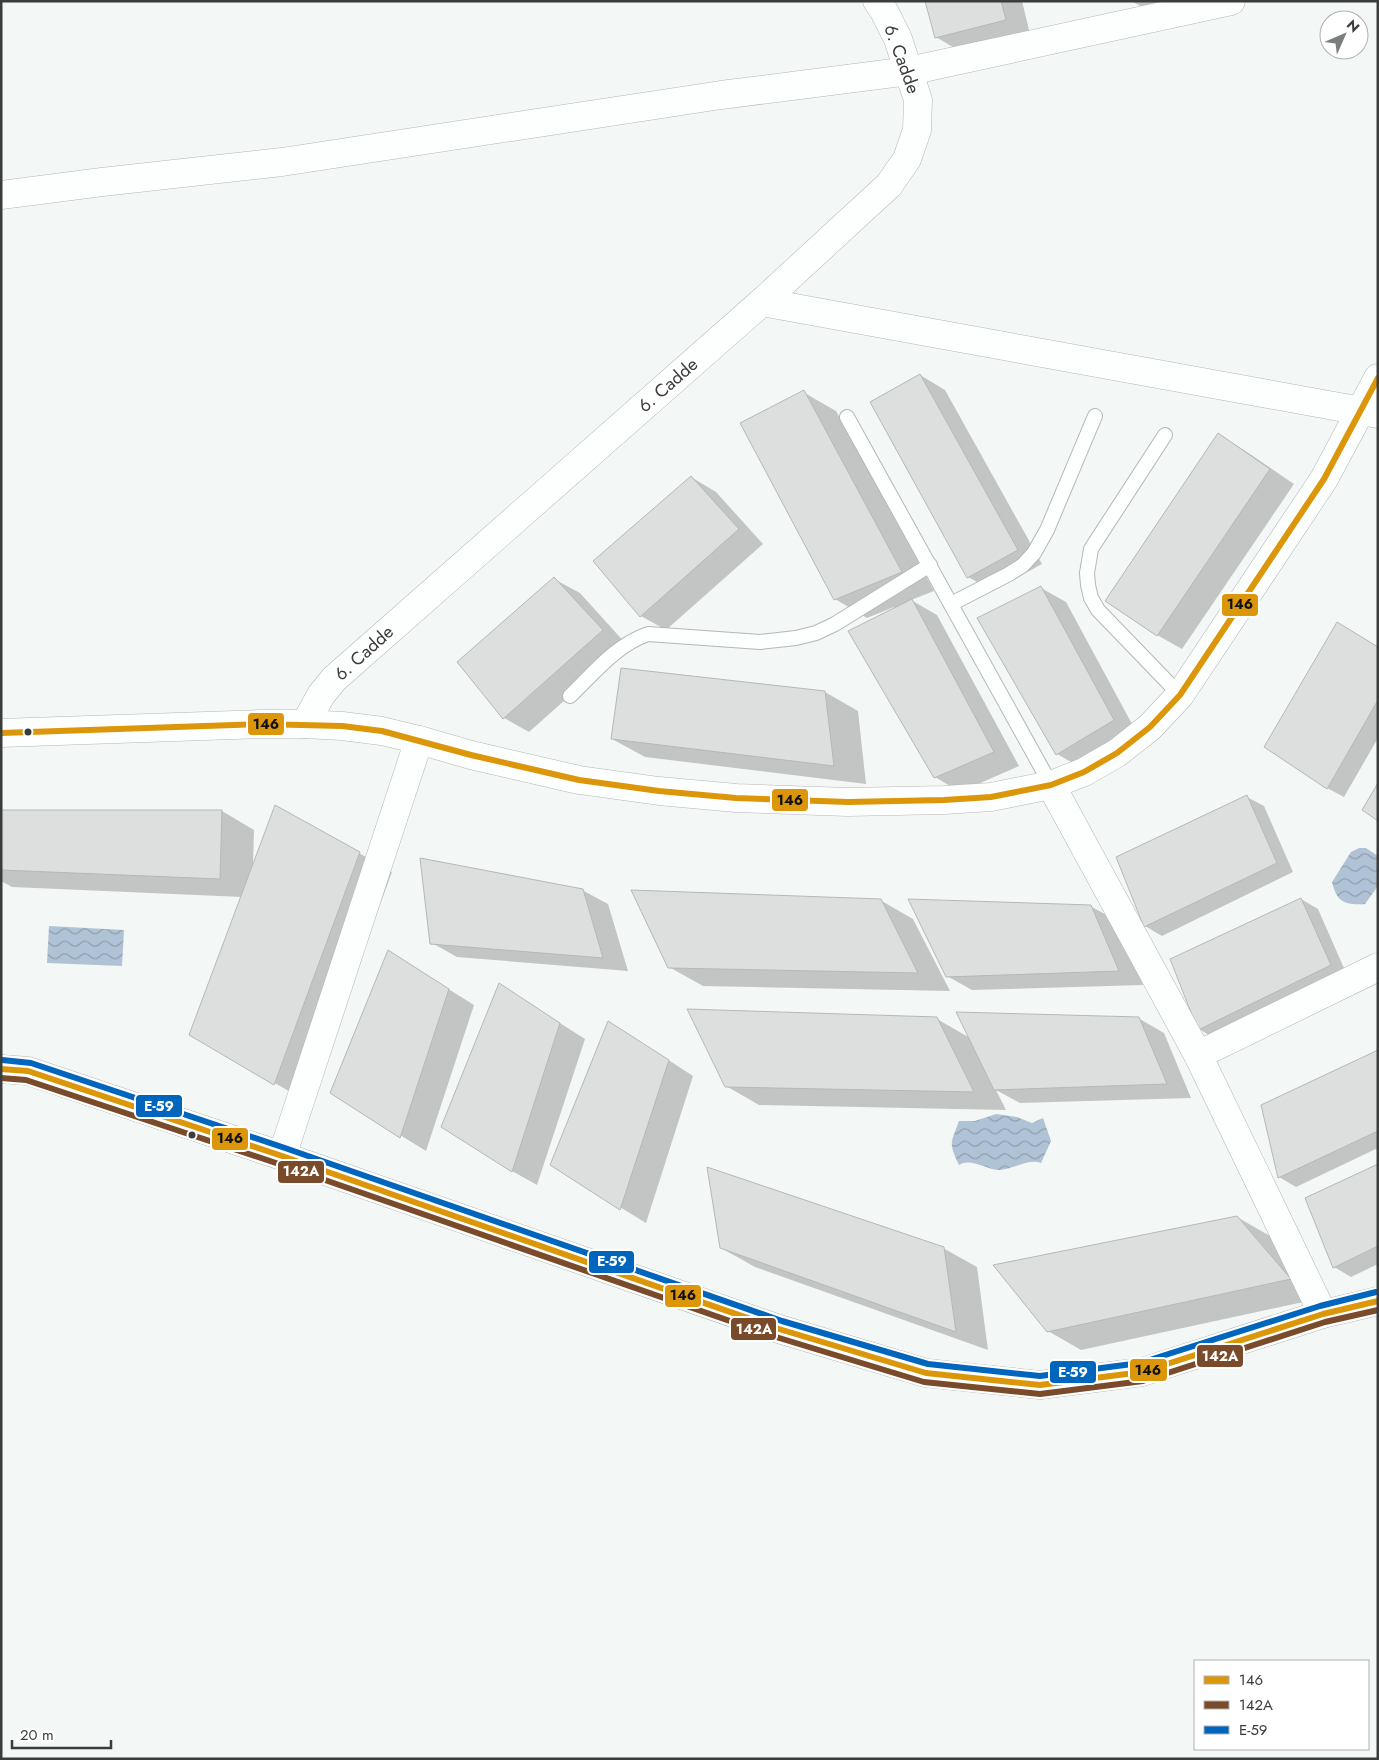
<svg xmlns="http://www.w3.org/2000/svg" width="1379" height="1760" viewBox="0 0 1379 1760" font-family="Jost,sans-serif">
<defs>
<pattern id="water-waves" width="16" height="10" patternUnits="userSpaceOnUse" patternTransform="scale(1.25)"><rect width="16" height="10" fill="#b0c2d5"/><path d="M0 5q4-4 8 0t8 0" fill="none" stroke="#909fae"/></pattern>
</defs>
<rect width="100%" height="100%" fill="#f3f7f6"/>
<g fill="url(#water-waves)">
<path d="M1359,848H1366L1378,856V886L1365,904C1345,905 1337,903 1332,882L1351,852Z"/>
<path d="M49,926L124,930L122,966L47,963Z"/>
<path d="M996,1114L1017,1117L1032,1123L1043,1118L1051,1141L1041,1163C1029,1158 1014,1169 1000,1170C987,1170 971,1157 959,1165C948,1142 951,1143 959,1121H975Z"/>
</g>
<g fill="#0003">
<path d="M926,1H1022L1030,34L961,52L936,37Z"/>
<path d="M1131,1H1158L1152,12Z"/>
<path d="M920,375L945,390L1042,564L993,591L968,577Z"/>
<path d="M803,392L836,411L934,591L911,600L937,615L1019,766L960,792L935,777L894,607L867,618L835,599Z"/>
<path d="M1219,435L1244,450L1294,484L1182,649L1157,635Z"/>
<path d="M691,477L716,492L763,544L666,630L641,616Z"/>
<path d="M554,579L580,593L627,645L529,732L504,718Z"/>
<path d="M1041,588L1066,602L1138,735L1082,768L1057,754Z"/>
<path d="M1378,648V738L1344,797L1327,788Z"/>
<path d="M825,692L858,711L866,784L645,757L612,739Z"/>
<path d="M1247,797L1264,806L1293,872L1162,936L1145,926Z"/>
<path d="M1,811H222L254,830L253,865L359,853L392,872L308,1102L190,1035L242,897L12,887L1,881Z"/>
<path d="M582,890L608,904L628,971L457,957L432,943Z"/>
<path d="M1301,899L1318,909L1347,975L1216,1039L1199,1029Z"/>
<path d="M880,900L913,919L950,991L703,986L669,967Z"/>
<path d="M1090,906L1116,920L1143,985L972,990L947,976Z"/>
<path d="M389,952L474,1005L426,1151L332,1093Z"/>
<path d="M500,985L585,1039L537,1185L512,1171Z"/>
<path d="M1138,1018L1164,1033L1191,1098L1020,1103L996,1090L1006,1110L759,1105L726,1086L937,1019L970,1038Z"/>
<path d="M633,1037L693,1076L646,1223L551,1165Z"/>
<path d="M1378,1051V1148L1296,1187L1279,1177Z"/>
<path d="M1378,1165V1264L1351,1277L1334,1267Z"/>
<path d="M1237,1217L1270,1236L1322,1298L1081,1350L1048,1331Z"/>
<path d="M721,1248H943L977,1267L988,1350L755,1267Z"/>
</g>
<g fill="#dcdfde" stroke="#b5b8b7">
<path d="M925,1H1001L1006,20L935,38Z"/>
<path d="M920,374L1018,550L967,578L870,402Z"/>
<path d="M804,390L902,572L834,600L740,423Z"/>
<path d="M1218,433L1270,469L1157,636L1105,601Z"/>
<path d="M691,476L739,529L640,617L593,561Z"/>
<path d="M554,577L603,630L503,719L457,662Z"/>
<path d="M1041,586L1114,720L1056,755L977,618Z"/>
<path d="M912,599L994,752L934,778L848,631Z"/>
<path d="M1337,622L1378,647V700L1327,789L1264,747Z"/>
<path d="M621,668L825,691L834,766L611,739Z"/>
<path d="M1378,783V821L1362,810Z"/>
<path d="M1247,795L1277,863L1144,927L1116,857Z"/>
<path d="M275,805L360,852L274,1085L189,1035Z"/>
<path d="M1,810H222L220,879L1,870Z"/>
<path d="M420,858L583,889L603,958L430,944Z"/>
<path d="M631,890L881,899L918,973L668,968Z"/>
<path d="M1301,898L1331,965L1198,1030L1170,959Z"/>
<path d="M908,899L1091,905L1119,971L946,977Z"/>
<path d="M388,950L449,989L400,1138L330,1093Z"/>
<path d="M499,983L560,1023L512,1172L441,1127Z"/>
<path d="M687,1009L937,1017L974,1092L725,1087Z"/>
<path d="M956,1012L1139,1017L1167,1084L994,1090Z"/>
<path d="M608,1021L669,1060L620,1210L550,1165Z"/>
<path d="M1378,1050V1131L1278,1178L1261,1105Z"/>
<path d="M1378,1164V1246L1333,1268L1305,1198Z"/>
<path d="M707,1167L944,1247L956,1332L720,1248Z"/>
<path d="M1237,1216L1291,1279L1047,1332L993,1265Z"/>
</g>
<g fill="none" stroke-linecap="round" stroke-linejoin="round">
<defs>
<g id="service">
<path d="M847,417L1051,785"/>
<path d="M1165,435L1091,549L1087,573L1088,585L1091,598L1098,610L1180,695"/>
<path d="M951,604L1009,574L1023,565L1034,553L1047,530L1095,416"/>
<path d="M570,696C594,673 616,645 648,634L760,642L796,638L816,633L835,624L930,565"/>
</g>
<g id="minor">
<path d="M1,195L102,182L282,162L721,95L909,71L1231,1"/>
<path d="M762,302L1378,414"/>
<path d="M305,724L321,695L334,679L762,302L889,185L907,159L917,130L918,100L898,39L884,11L877,1"/>
<path d="M1051,785L1198,1055L1323,1314"/>
<path d="M1198,1055L1378,967"/>
<path d="M282,1156L419,740"/>
</g>
<g id="tertiary">
<path d="M1,733L260,724H305L342,726L382,731L419,740L471,755L579,780L659,791L736,798L848,802L944,800L991,797L1051,785L1084,772L1117,753L1150,727L1180,695L1324,479L1378,378"/>
<path d="M1,1069L28,1071L282,1156L779,1329L926,1373L1040,1385L1142,1372L1323,1314L1378,1301"/>
</g>
</defs>
<use href="#service" stroke="#b4b7b6" stroke-width="16"/>
<use href="#minor" stroke="#b4b7b6" stroke-width="29"/>
<use href="#tertiary" stroke="#b4b7b6" stroke-width="29"/>
<use href="#service" stroke="#fdfefe" stroke-width="14"/>
<use href="#minor" stroke="#fdfefe" stroke-width="28"/>
<use href="#tertiary" stroke="#fdfefe" stroke-width="28"/>
<defs>
<g id="bus-1">
<path d="M1,733L260,724L342,726L382,731L471,755L579,780L659,791L736,798L848,802L944,800L991,797L1051,785L1084,772L1117,753L1150,727L1180,695L1324,479L1378,378"/>
<path d="M1,1069L28,1071L282,1156L779,1329L926,1373L1040,1385L1142,1372L1323,1314L1378,1301"/>
</g>
<path id="bus-2" d="M1,1078L26,1080L279,1164L776,1337L924,1382L1040,1394L1143,1381L1325,1322L1378,1310"/>
<path id="bus-3" d="M2,1060L31,1063L285,1148L782,1321L928,1364L1040,1376L1140,1363L1320,1306L1376,1292"/>
</defs>
<use href="#bus-1" stroke="#fff" stroke-width="10"/>
<use href="#bus-2" stroke="#fff" stroke-width="10"/>
<use href="#bus-3" stroke="#fff" stroke-width="10"/>
<use href="#bus-1" stroke="#db9609" stroke-width="6"/>
<use href="#bus-2" stroke="#7a4b2a" stroke-width="6"/>
<use href="#bus-3" stroke="#0065bd" stroke-width="6"/>
</g>
<g fill="#3b3d3c" stroke="#fff" stroke-width="2">
<circle cx="28" cy="732" r="4.5"/>
<circle cx="192" cy="1135" r="4.5"/>
</g>
<g text-anchor="middle" stroke-width="5" stroke-linejoin="round" paint-order="stroke">
<g font-size="18" fill="#3b3d3c" stroke="#fff">
<text transform="translate(902 59) rotate(70)" y="6">6. Cadde</text>
<text transform="translate(668 385) rotate(-41)" y="6">6. Cadde</text>
<text transform="translate(364 653) rotate(-42)" y="6">6. Cadde</text>
</g>
</g>
<g stroke="#fff" stroke-width="2">
<rect x="1221" y="593" width="38" height="24" rx="5" fill="#db9609"/>
<rect x="247" y="712" width="38" height="24" rx="5" fill="#db9609"/>
<rect x="771" y="788" width="38" height="24" rx="5" fill="#db9609"/>
<rect x="135" y="1094" width="48" height="24" rx="5" fill="#0065bd"/>
<rect x="211" y="1127" width="38" height="24" rx="5" fill="#db9609"/>
<rect x="277" y="1160" width="48" height="24" rx="5" fill="#7a4b2a"/>
<rect x="588" y="1250" width="47" height="24" rx="5" fill="#0065bd"/>
<rect x="664" y="1284" width="38" height="24" rx="5" fill="#db9609"/>
<rect x="730" y="1317" width="47" height="24" rx="5" fill="#7a4b2a"/>
<rect x="1196" y="1344" width="48" height="24" rx="5" fill="#7a4b2a"/>
<rect x="1129" y="1358" width="39" height="24" rx="5" fill="#db9609"/>
<rect x="1049" y="1360" width="48" height="24" rx="5" fill="#0065bd"/>
</g>
<g font-size="14" text-anchor="middle" font-weight="bold" fill="#fff">
<text x="159" y="1111">E-59</text>
<text x="301" y="1176">142A</text>
<text x="612" y="1266">E-59</text>
<text x="754" y="1334">142A</text>
<text x="1220" y="1361">142A</text>
<text x="1073" y="1377">E-59</text>
</g>
<g font-size="14" text-anchor="middle" font-weight="bold" fill="#111">
<text x="1240" y="609">146</text>
<text x="266" y="729">146</text>
<text x="790" y="805">146</text>
<text x="230" y="1143">146</text>
<text x="683" y="1300">146</text>
<text x="1148" y="1375">146</text>
</g>
<rect width="1379" height="1760" fill="none" stroke="#3b3d3c" stroke-width="5"/>
<rect x="1194" y="1660" width="175" height="90" fill="#ffffff" stroke="#b1b1b1"/>
<rect x="1204" y="1676" width="25" height="8" fill="#db9609" stroke="#b1b1b1"/>
<text x="1239" y="1685" font-size="15" fill="#3b3d3c">146</text>
<rect x="1204" y="1701" width="25" height="8" fill="#7a4b2a" stroke="#b1b1b1"/>
<text x="1239" y="1710" font-size="15" fill="#3b3d3c">142A</text>
<rect x="1204" y="1726" width="25" height="8" fill="#0065bd" stroke="#b1b1b1"/>
<text x="1239" y="1735" font-size="15" fill="#3b3d3c">E-59</text>
<g transform="translate(1344 35) rotate(45)"><circle r="24" fill="#ffffff" stroke="#b1b1b1"/>
<path d="M0-4L9 19L0 12L-9 19Z" fill="#7b7e7d"/>
<text y="-8" font-size="14" font-weight="bold" text-anchor="middle" fill="#3b3d3c">N</text>
</g>
<path d="M12 1740v8h99v-8" fill="none" stroke="#3b3d3c" stroke-width="2.5"/>
<text x="20" y="1740" font-size="15" fill="#3b3d3c" stroke="#ffffff" stroke-width="4" paint-order="stroke">20 m</text>
</svg>
